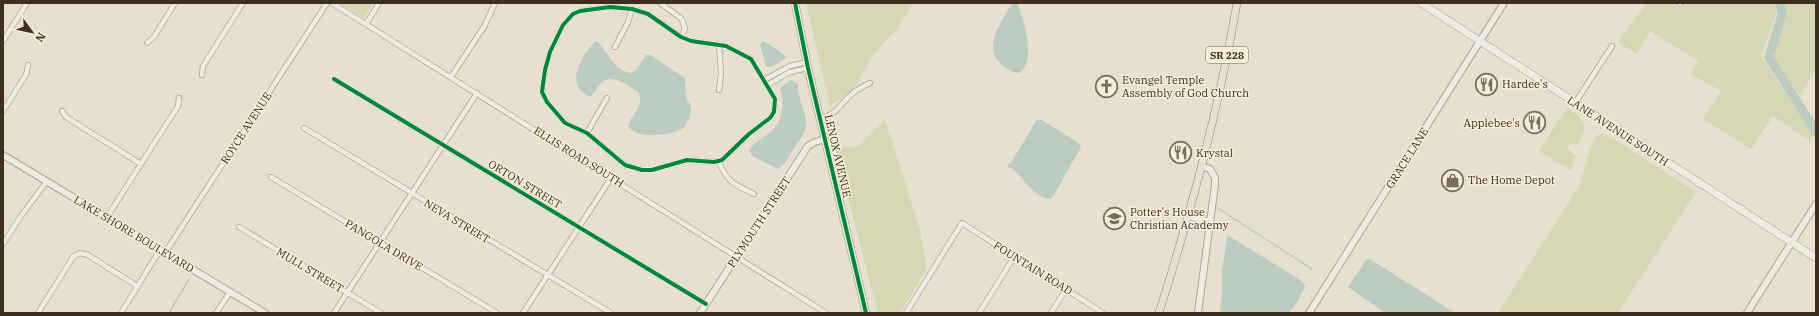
<svg xmlns="http://www.w3.org/2000/svg" width="1819" height="316" viewBox="0 0 1819 316" font-family="'IBM Plex Serif',serif">
<rect width="100%" height="100%" fill="#e7e0d1"/>
<g fill="#d6d7b3">
<path d="M339,3H373L364,18Z"/>
<path d="M806,3H913L897,29L875,52L853,90L830,106Z"/>
<path d="M1646,3H1673L1680,10L1683,5L1682,3H1775L1776,16L1761,56L1814,135L1810,141L1773,116L1751,149L1703,119L1721,91L1690,74L1698,61L1650,31L1636,54L1618,42Z"/>
<path d="M1783,3H1816V69L1800,96L1772,57L1784,15Z"/>
<path d="M1567,108C1574,113 1582,116 1583,125L1585,126L1584,132L1577,145L1570,144L1567,148L1576,156L1571,171L1539,151Z"/>
<path d="M885,119L920,230L927,268L900,313H878L835,148L859,146Z"/>
<path d="M1600,134L1608,135L1696,192L1618,313H1498L1583,180L1581,178L1594,138Z"/>
</g>
<g fill="#bcccc2">
<path d="M1012,3H1017C1024,18 1037,64 1019,73C1013,72 1007,69 1002,65C981,47 1002,22 1012,3Z"/>
<path d="M763,41L778,50L786,57L785,59L771,67L766,66L760,45Z"/>
<path d="M595,42H598C609,54 613,70 631,73L636,70L646,55H650L685,78C686,84 685,91 686,97C688,102 692,106 691,111C690,116 687,125 683,128C672,136 635,140 628,126C631,115 646,104 638,92C629,86 611,72 601,83C597,87 596,92 591,96C587,96 584,93 581,90C568,78 585,51 595,42Z"/>
<path d="M791,80L798,84C797,98 807,112 806,126C805,134 797,143 793,150C788,157 785,165 778,169L752,156L749,150C754,143 761,139 768,134C783,123 785,104 780,88L783,85Z"/>
<path d="M1040,119L1079,143L1081,147L1054,195L1050,199C1035,199 1022,176 1011,167L1009,168L1007,165L1012,161L1036,121Z"/>
<path d="M1229,236L1302,281L1305,286L1298,301L1289,313H1222L1220,310L1222,296V270L1227,237Z"/>
<path d="M1370,259L1455,313H1385L1348,287L1366,260Z"/>
</g>
<g fill="none" stroke-linecap="round" stroke-linejoin="round">
<g stroke="#bcccc2" stroke-width="1.5">
<path d="M1219,209L1312,269"/>
<path d="M169,313L189,279"/>
</g>
<path stroke="#bcccc2" stroke-width="9" d="M1780,3L1782,15L1769,57L1816,132"/>
<defs>
<g id="minor">
<path d="M332,3L826,313"/>
<path d="M660,3L682,19L685,29L681,37"/>
<path d="M1679,3L1680,4"/>
<path d="M610,7L632,9L648,14L681,37L691,41L726,46L751,59L775,99L774,112L770,118L749,134L722,160L714,162L687,160L652,170H642L625,165L587,133L565,123L547,102L542,92L545,70L550,52L563,25L573,14L580,11Z"/>
<path d="M366,24L379,3"/>
<path d="M3,41L27,3"/>
<path d="M147,43L154,37L175,3"/>
<path d="M615,47L628,22L632,9"/>
<path d="M202,75L203,66L243,3"/>
<path d="M451,77L485,25L495,3"/>
<path d="M334,79L706,304"/>
<path d="M764,80L790,66L807,62"/>
<path d="M767,85L790,72L808,68"/>
<path d="M719,90L721,73L719,45"/>
<path d="M1575,103L1612,46"/>
<path d="M3,111L26,75L28,65"/>
<path d="M62,111L66,117L141,164"/>
<path d="M820,119C842,111 838,105 853,93C857,89 864,86 870,83"/>
<path d="M304,128L611,313"/>
<path d="M587,133L607,98"/>
<path d="M719,162C727,182 735,185 754,194"/>
<path d="M271,177L497,313"/>
<path d="M107,217L178,106L179,98"/>
<path d="M239,227L381,313"/>
<path d="M3,244L21,216L47,181"/>
<path d="M165,253L327,3"/>
<path d="M38,313L73,257L80,253L88,255L137,286"/>
<path d="M121,313L160,250"/>
<path d="M216,313L230,292"/>
<path d="M334,313L477,93"/>
<path d="M523,313L611,178"/>
<path d="M906,313L962,223L1103,313"/>
<path d="M979,313L1014,257"/>
<path d="M1051,313L1066,289"/>
</g>
<g id="tertiary">
<path d="M3,155L265,313"/>
<path d="M1188,216L1210,222"/>
<path d="M700,313L808,146L815,142L825,139"/>
<path d="M1198,313L1215,185V178L1210,169L1201,166"/>
<path d="M1309,313L1504,3"/>
<path d="M1747,313L1816,204"/>
</g>
<g id="secondary">
<path d="M795,3L808,68L866,313"/>
<path d="M1421,3L1816,258"/>
</g>
<path id="primary" d="M1159,313C1191,212 1219,108 1237,3"/>
</defs>
<use href="#minor" stroke="#ada599" stroke-width="6"/>
<use href="#tertiary" stroke="#ada599" stroke-width="8"/>
<use href="#secondary" stroke="#9c958a" stroke-width="8"/>
<use href="#primary" stroke="#928b80" stroke-width="8"/>
<use href="#minor" stroke="#efebe3" stroke-width="4.5"/>
<use href="#tertiary" stroke="#efebe3" stroke-width="6"/>
<use href="#secondary" stroke="#efebe3" stroke-width="7"/>
<use href="#primary" stroke="#e6e1d4" stroke-width="7"/>
<defs>
<g id="cycleway">
<path d="M795,3L808,68L866,313"/>
<path d="M610,7L632,9L648,14L681,37L691,41L726,46L751,59L775,99L774,112L770,118L749,134L722,160L714,162L687,160L652,170H642L625,165L587,133L565,123L547,102L542,92L545,70L550,52L563,25L573,14L580,11Z"/>
<path d="M334,79L706,304"/>
</g>
</defs>
<use href="#cycleway" stroke="#f7eed8" stroke-width="6"/>
<use href="#cycleway" stroke="#00873e" stroke-width="4"/>
</g>
<defs>
<symbol id="restaurant-ring" viewBox="-11 -11 22 22"><circle r="9.5" fill="#f7eed8" stroke="#786c5e" stroke-width="1.5"/><path d="M-5-6h1v4h1v-4h1v4h1v-4h1v5L-1.5 .5V6h-2V.5L-5-1ZM5-6V6H3V1.5H1.5Q1.5-4 5-6Z" fill="#786c5e"/></symbol>
<symbol id="church-ring" viewBox="-11 -11 22 22"><circle r="9.5" fill="#f7eed8" stroke="#786c5e" stroke-width="1.5"/><path d="M-1.2-6h2.4v3.5h3.3v2.4h-3.3V6h-2.4V-.1h-3.3v-2.4h3.3Z" fill="#786c5e"/></symbol>
<symbol id="shop-ring" viewBox="-11 -11 22 22"><circle r="9.5" fill="#f7eed8" stroke="#786c5e" stroke-width="1.5"/><path d="M-5-2.5h2.3a2.7 3.5 0 0 1 5.4 0H5L5.5 6h-11ZM-1.5-2.5h3a1.5 2.3 0 0 0-3 0Z" fill="#786c5e"/></symbol>
<symbol id="school-ring" viewBox="-11 -11 22 22"><circle r="9.5" fill="#f7eed8" stroke="#786c5e" stroke-width="1.5"/><path d="M0-5L7-2L0 1L-7-2ZM-4 1L0 2.5L4 1V4Q0 6-4 4Z" fill="#786c5e"/></symbol>
</defs>
<g fill-rule="evenodd">
<use href="#restaurant-ring" x="1474" y="72" width="25" height="25"/>
<use href="#church-ring" x="1094" y="74" width="25" height="25"/>
<use href="#restaurant-ring" x="1522" y="110" width="25" height="25"/>
<use href="#restaurant-ring" x="1168" y="140" width="25" height="25"/>
<use href="#shop-ring" x="1440" y="168" width="25" height="25"/>
<use href="#school-ring" x="1102" y="206" width="25" height="25"/>
</g>
<g text-anchor="middle" stroke-width="3" stroke-linejoin="round" paint-order="stroke">
<rect fill="#f7eed8" stroke="#756857" stroke-width="1" x="1206" y="47" width="42" height="16" rx="3"/>
<g font-size="10" font-weight="bold" fill="#3d2e20">
<text x="1227" y="59">SR 228</text>
</g>
<g font-size="11" fill="#3d2e20" stroke="#f7eed8" text-anchor="start">
<text x="1122" y="84">Evangel Temple<tspan x="1122" dy="13">Assembly of God Church</tspan></text>
<text x="1502" y="88">Hardee's</text>
<text x="1520" y="127" text-anchor="end">Applebee's</text>
<text x="1196" y="157">Krystal</text>
<text x="1468" y="184">The Home Depot</text>
<text x="1130" y="216">Potter's House<tspan x="1130" dy="13">Christian Academy</tspan></text>
</g>
<g font-size="11" fill="#3d2e20" stroke="#f7eed8">
<text transform="translate(246 128) rotate(-57)" y="4">ROYCE AVENUE</text>
<text transform="translate(1618 131) rotate(33)" y="4">LANE AVENUE SOUTH</text>
<text transform="translate(838 156) rotate(77)" y="4">LENOX AVENUE</text>
<text transform="translate(579 157) rotate(32)" y="4">ELLIS ROAD SOUTH</text>
<text transform="translate(1407 158) rotate(-58)" y="4">GRACE LANE</text>
<text transform="translate(525 184) rotate(31)" y="4">ORTON STREET</text>
<text transform="translate(457 221) rotate(31)" y="4">NEVA STREET</text>
<text transform="translate(759 222) rotate(-57)" y="4">PLYMOUTH STREET</text>
<text transform="translate(134 234) rotate(31)" y="4">LAKE SHORE BOULEVARD</text>
<text transform="translate(384 245) rotate(31)" y="4">PANGOLA DRIVE</text>
<text transform="translate(1033 268) rotate(32)" y="4">FOUNTAIN ROAD</text>
<text transform="translate(310 270) rotate(31)" y="4">MULL STREET</text>
</g>
</g>
<rect width="1819" height="316" fill="none" stroke="#3d2e20" stroke-width="8"/>
<g transform="translate(32 32) rotate(123)" stroke="#f7eed8" stroke-width="3" paint-order="stroke">
<path d="M0-3L7 15L0 10L-7 15Z" fill="#3d2e20"/>
<text y="-6" font-size="11" font-weight="bold" text-anchor="middle" fill="#3d2e20">N</text>
</g>
</svg>
